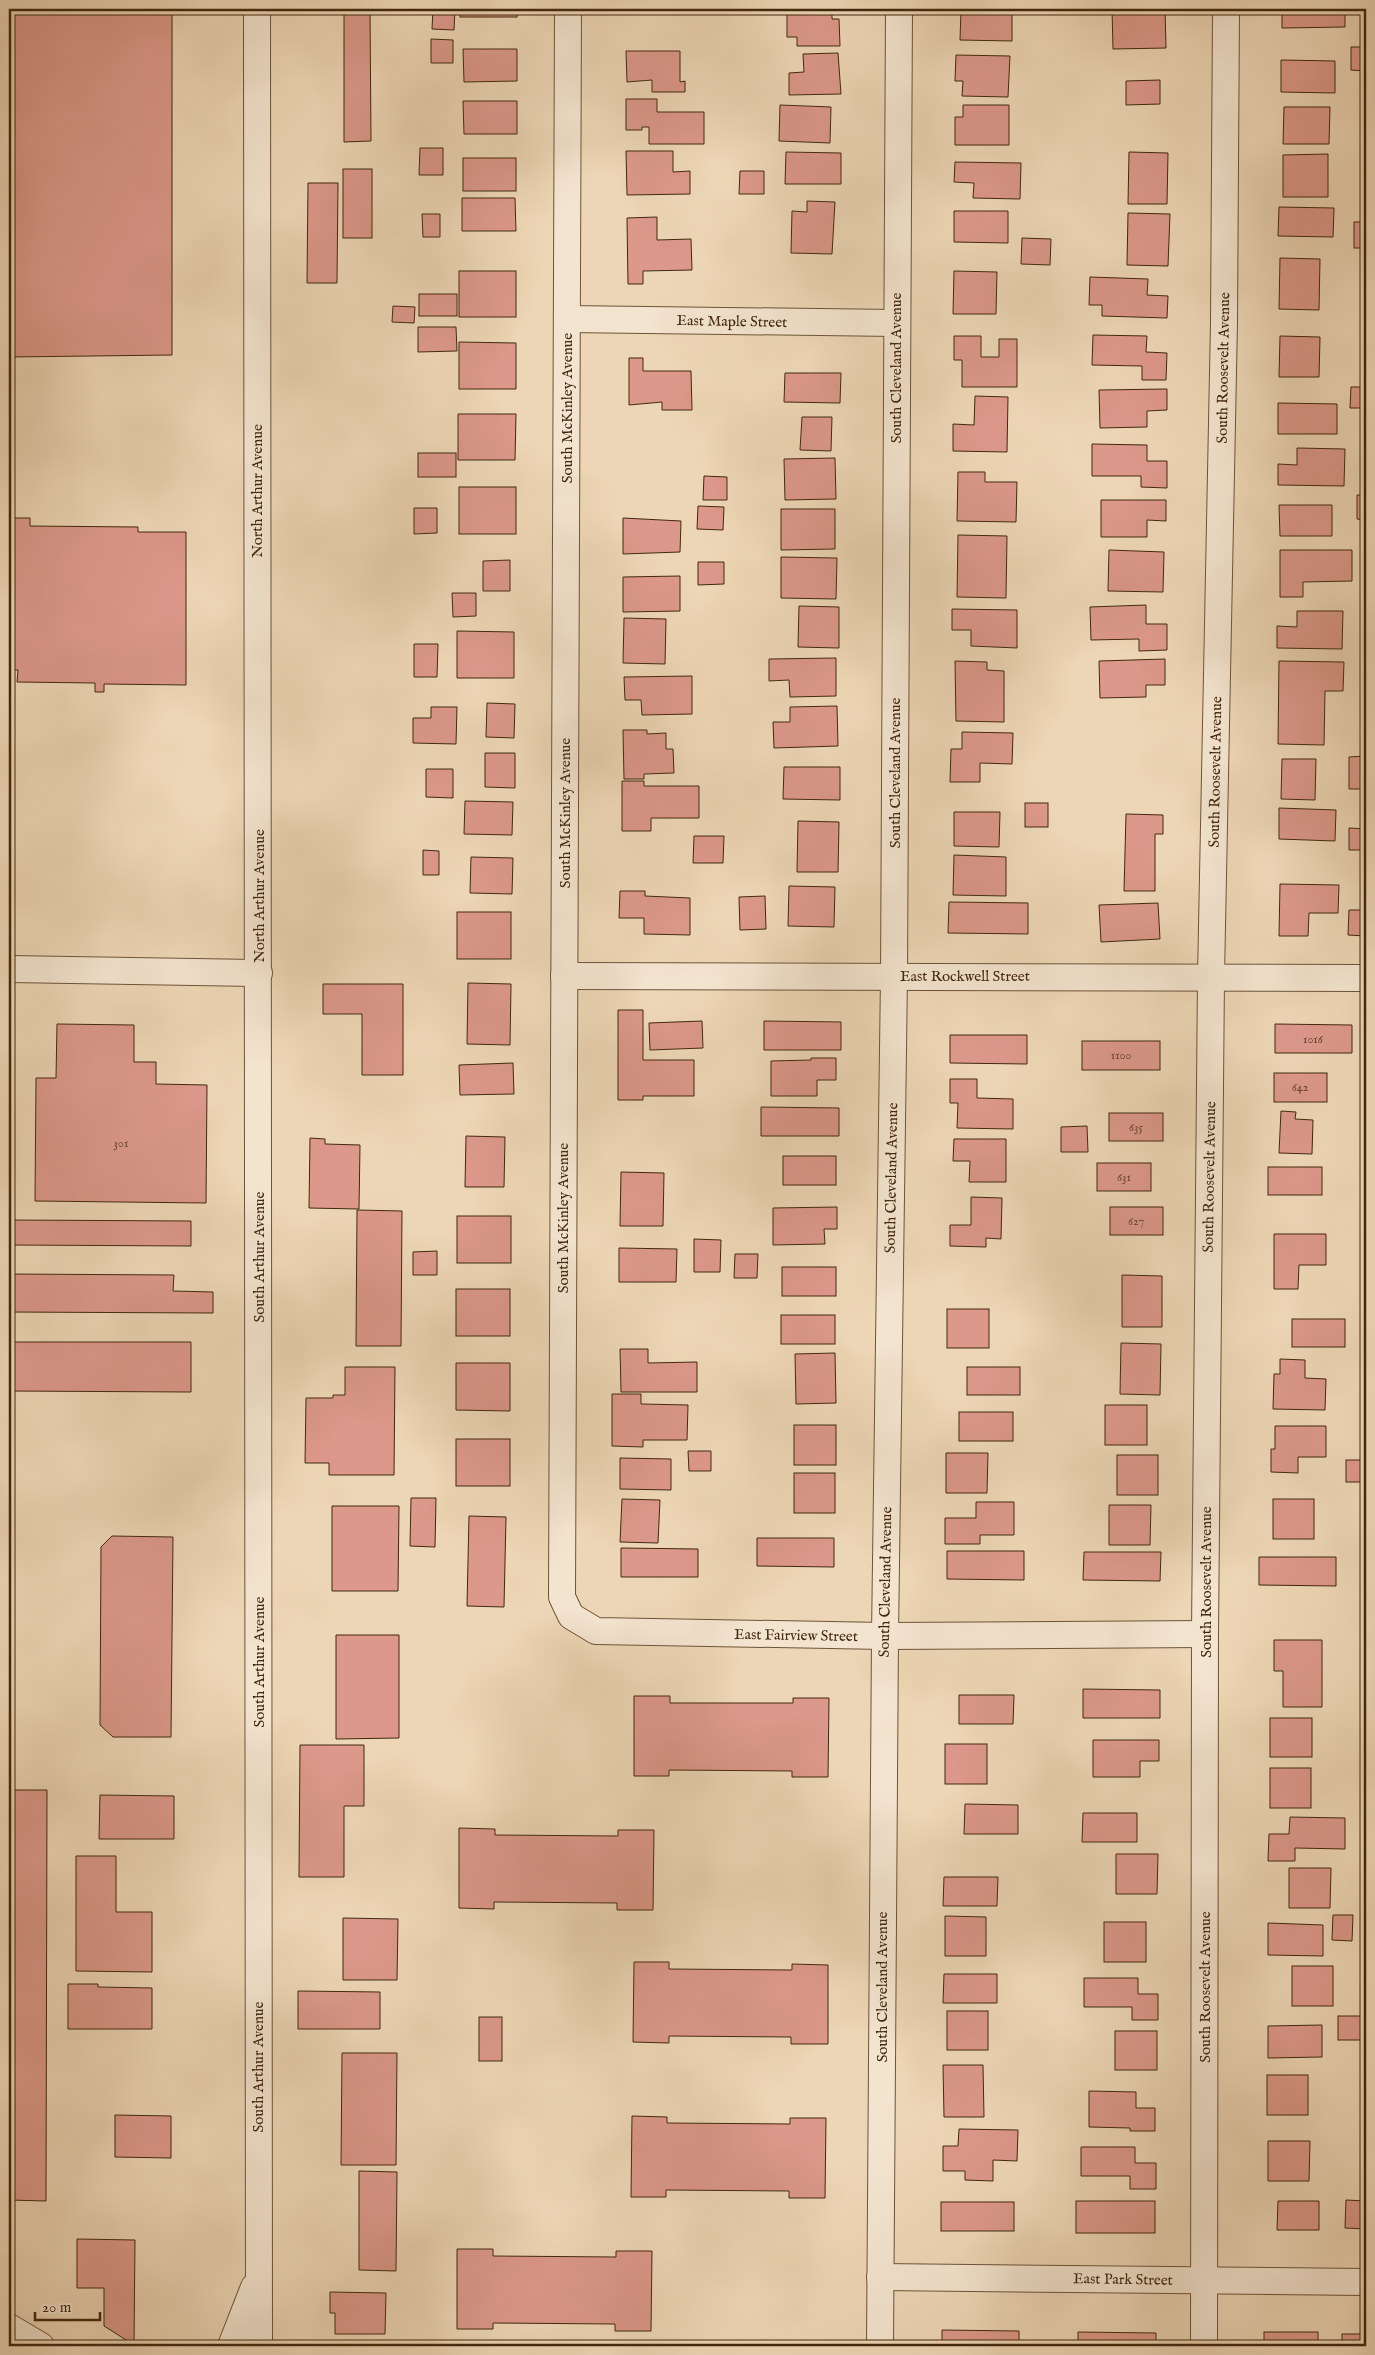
<svg xmlns="http://www.w3.org/2000/svg" width="1375" height="2355" viewBox="0 0 1375 2355" font-family="'IM FELL English',serif">
<rect width="100%" height="100%" fill="#edd6b5"/>
<filter id="stains"><feTurbulence type="fractalNoise" baseFrequency=".004" numOctaves="4"/><feColorMatrix values="0 0 0 0 .2 0 0 0 0 .09 0 0 0 0 .02 0 0 0 .5 -.17"/></filter>
<radialGradient id="worn" r=".72"><stop offset=".6" stop-color="#630" stop-opacity="0"/><stop offset="1" stop-color="#630" stop-opacity=".3"/></radialGradient>
<g fill="#dc988a" stroke="#42280f">
<path d="M9,9H172V355L9,357Z"/>
<path d="M344,9H370L371,141L344,142Z"/>
<path d="M433,9H455L454,30L432,29Z"/>
<rect x="460" y="9" width="57" height="8"/>
<path d="M787,9H832V19H839L840,46H797V37H787Z"/>
<path d="M961,9L1012,10V41L960,40Z"/>
<path d="M1112,9H1165L1166,48L1113,49Z"/>
<path d="M1282,9H1345V27L1282,28Z"/>
<path d="M431,39L453,40V63H431Z"/>
<path d="M1351,47H1366V71L1351,70Z"/>
<path d="M463,49H517V81L464,82Z"/>
<path d="M626,51H680V82L685,81V92H652V80L627,82Z"/>
<path d="M838,53L841,94L789,95V73L804,72L803,54Z"/>
<path d="M956,55L1010,56L1008,97L962,96L963,81H955Z"/>
<path d="M1281,60L1335,61V93L1281,92Z"/>
<path d="M1160,80V104L1126,105V81Z"/>
<path d="M626,99H657V112H704V144H649V127H642V130H626Z"/>
<path d="M463,101H517V134H464Z"/>
<path d="M780,105L831,107L830,143L779,141Z"/>
<path d="M963,105H1009V145H955V117H963Z"/>
<path d="M1284,107H1330L1329,144H1283Z"/>
<path d="M420,148H443V175H419Z"/>
<path d="M626,151H673V172L690,171V194L627,195Z"/>
<path d="M786,152L841,153V184H785Z"/>
<path d="M1129,152L1168,153L1167,204H1128Z"/>
<path d="M1328,154V197H1283V155Z"/>
<rect x="463" y="158" width="53" height="33"/>
<path d="M955,162L1021,163L1020,199L973,198L974,183L954,182Z"/>
<rect x="343" y="169" width="29" height="69"/>
<path d="M740,171H764V194H739Z"/>
<path d="M308,183H338L337,283H307Z"/>
<path d="M462,198H515L516,231H462Z"/>
<path d="M807,201L835,202L832,254L791,253L792,211L807,212Z"/>
<path d="M1279,207L1334,208L1333,237L1278,236Z"/>
<path d="M954,211H1008V243L954,242Z"/>
<path d="M1128,213L1170,214L1168,266L1127,265Z"/>
<path d="M422,214H440V237H423Z"/>
<path d="M657,217V240L691,239L692,270L643,271V284H628L627,218Z"/>
<rect x="1354" y="222" width="12" height="26"/>
<path d="M1022,238L1051,239L1050,265L1021,264Z"/>
<path d="M1280,258L1320,259L1319,310L1279,309Z"/>
<rect x="459" y="271" width="57" height="46"/>
<path d="M954,271L997,272L996,314H953Z"/>
<path d="M1090,277L1148,279L1147,295L1168,296L1167,318L1102,316V305H1089Z"/>
<rect x="419" y="294" width="38" height="22"/>
<path d="M393,306L415,307L414,323L392,322Z"/>
<path d="M418,327H456L457,351L418,352Z"/>
<path d="M1093,335L1147,336L1146,352L1167,353L1166,380H1142V366L1092,365Z"/>
<path d="M954,336H981V357H999V339H1017V387H962V360H954Z"/>
<path d="M1280,336L1320,337L1319,377H1279Z"/>
<path d="M459,342L516,343V389H459Z"/>
<path d="M629,358H643V371H691L692,410H662V402L629,405Z"/>
<path d="M785,373H841L840,403L784,402Z"/>
<path d="M1351,387H1366V408H1350Z"/>
<path d="M1167,389V410L1147,411V427L1100,428L1099,390Z"/>
<path d="M975,396L1008,397L1007,452L953,451V424L974,425Z"/>
<path d="M1278,403L1337,404V434H1278Z"/>
<path d="M458,414H516L515,460H458Z"/>
<path d="M802,417H832L831,451L800,450Z"/>
<path d="M1092,444L1147,445V461H1167V488L1141,487V476H1092Z"/>
<path d="M1297,448L1345,449L1344,486L1278,485V464L1297,465Z"/>
<rect x="418" y="453" width="38" height="24"/>
<path d="M835,458L836,499L785,500L784,459Z"/>
<path d="M958,472H985V482H1017L1016,522L957,521Z"/>
<path d="M704,476L727,477V500H703Z"/>
<rect x="459" y="487" width="57" height="47"/>
<path d="M1357,495H1366V520L1357,519Z"/>
<path d="M1101,500H1166V521L1147,520V537H1101Z"/>
<path d="M1279,505H1332V536H1280Z"/>
<path d="M698,506L724,507L723,530L697,529Z"/>
<path d="M414,508H437V533L414,534Z"/>
<path d="M781,509H835V549L781,550Z"/>
<path d="M9,518H30V526L138,527V532H186V685L104,684V692H95V683L17,682L18,670H9Z"/>
<path d="M623,518L681,521L680,552L623,554Z"/>
<path d="M958,535L1007,536L1006,598L957,597Z"/>
<path d="M1109,550L1164,552L1163,592L1108,591Z"/>
<path d="M1280,550H1352V581L1303,582V597H1280Z"/>
<path d="M781,557L837,558L836,599L781,598Z"/>
<path d="M510,560V591H483V561Z"/>
<path d="M698,562H724V584L698,585Z"/>
<path d="M680,576V611L623,612V577Z"/>
<path d="M452,593H476V616L453,617Z"/>
<path d="M1146,605V624H1167V650L1139,651V639L1091,640L1090,607Z"/>
<path d="M799,606L839,607V648L798,647Z"/>
<path d="M952,609L1017,610V648L971,646V630H952Z"/>
<path d="M1297,611H1343L1342,649L1277,648V626L1297,627Z"/>
<path d="M624,618L666,619L665,664L623,663Z"/>
<path d="M457,631L514,632V678H457Z"/>
<path d="M414,644H438L437,677H414Z"/>
<path d="M836,658V696L790,697L789,680L769,681V659Z"/>
<path d="M1165,659V685H1146V697L1100,698L1099,661Z"/>
<path d="M955,661L987,662V670L1004,671V722L956,721Z"/>
<path d="M1279,661L1344,662L1343,691H1325L1324,745L1278,744Z"/>
<path d="M692,676V714L642,715L641,700H625L624,677Z"/>
<path d="M487,703L515,704L514,738L486,737Z"/>
<path d="M837,706L838,746L774,748L773,722H790V707Z"/>
<path d="M431,707H457L456,744L413,743V718H431Z"/>
<path d="M623,730H647V734L666,733V749H673L674,773L644,774V779H624Z"/>
<path d="M962,732L1013,733L1012,764L980,763V782H950L951,749H962Z"/>
<path d="M485,753H515V788L485,787Z"/>
<path d="M1366,756V789H1349V757Z"/>
<path d="M1282,759H1316L1315,800L1281,799Z"/>
<path d="M784,767H840V800L783,799Z"/>
<path d="M426,769H453V798L426,797Z"/>
<path d="M622,781H644V786H699V818H651V831H622Z"/>
<path d="M465,801L513,802L512,835L464,834Z"/>
<rect x="1025" y="803" width="23" height="24"/>
<path d="M1279,808L1336,810L1335,841L1279,839Z"/>
<path d="M954,812H1000L999,847L954,846Z"/>
<path d="M1126,814L1163,815V834H1155V891H1124Z"/>
<path d="M798,821L839,822L838,872H797Z"/>
<path d="M1349,828L1366,829V850H1349Z"/>
<path d="M694,836H724L723,863H693Z"/>
<path d="M423,850L439,851V875H423Z"/>
<path d="M954,855L1006,857V896L953,895Z"/>
<path d="M471,857L513,858L512,894L470,893Z"/>
<path d="M1280,884L1339,885L1338,913H1309L1308,936H1279Z"/>
<path d="M789,886L835,887L834,927L788,926Z"/>
<path d="M620,891H645V896L690,898V935L644,934V918H619Z"/>
<path d="M765,896L766,929L740,930L739,897Z"/>
<path d="M949,902L1028,903V934L948,933Z"/>
<path d="M1158,903L1160,939L1101,942L1099,905Z"/>
<path d="M1349,910H1366V936L1348,935Z"/>
<rect x="457" y="912" width="54" height="47"/>
<path d="M468,983L511,984L510,1045L467,1044Z"/>
<path d="M323,984H403V1075H362V1014H323Z"/>
<path d="M618,1010H643V1060H694V1096H643V1100H618Z"/>
<path d="M702,1021L703,1048L650,1050L649,1023Z"/>
<path d="M764,1021L841,1022V1050H764Z"/>
<path d="M57,1024L134,1025V1062H156V1084L207,1085L206,1203L35,1201L36,1078H56Z"/>
<path d="M1275,1024L1352,1025V1053H1275Z"/>
<path d="M950,1035H1027V1064L950,1063Z"/>
<rect x="1082" y="1041" width="78" height="29"/>
<path d="M811,1058H836V1080H817V1096H771V1061L811,1060Z"/>
<path d="M513,1063L514,1094L460,1095L459,1065Z"/>
<rect x="1274" y="1073" width="53" height="29"/>
<path d="M950,1079H977V1098L1013,1099V1129L957,1128L958,1103H950Z"/>
<path d="M761,1107L839,1108V1136H761Z"/>
<path d="M1281,1111L1296,1112L1295,1119L1313,1120L1312,1154L1279,1153Z"/>
<rect x="1109" y="1113" width="54" height="28"/>
<path d="M1087,1126L1088,1152H1061V1127Z"/>
<path d="M466,1136L505,1137L504,1187H465Z"/>
<path d="M310,1138L325,1139V1144L360,1145L359,1209L309,1208Z"/>
<path d="M954,1139H1006V1182H969L970,1161H953Z"/>
<rect x="783" y="1156" width="53" height="29"/>
<rect x="1097" y="1163" width="54" height="28"/>
<rect x="1268" y="1167" width="54" height="28"/>
<path d="M621,1172L664,1173L663,1226H620Z"/>
<path d="M971,1197L1002,1198L1001,1239L986,1238V1247L950,1246V1225H971Z"/>
<path d="M837,1207V1229H824L825,1244L773,1245V1208Z"/>
<rect x="1110" y="1207" width="53" height="28"/>
<path d="M357,1210L402,1211L401,1346H356Z"/>
<rect x="457" y="1216" width="54" height="47"/>
<path d="M9,1220L191,1221V1246L9,1245Z"/>
<path d="M1274,1234H1326V1265H1299L1298,1289H1274Z"/>
<path d="M694,1239L721,1240L720,1272H694Z"/>
<path d="M619,1248L677,1249L676,1282H619Z"/>
<path d="M437,1251V1275H413V1252Z"/>
<path d="M735,1254H758L757,1278H734Z"/>
<rect x="782" y="1267" width="54" height="29"/>
<path d="M9,1274L174,1275L173,1291L213,1292V1313L9,1312Z"/>
<path d="M1122,1275L1162,1276V1327H1122Z"/>
<rect x="456" y="1289" width="54" height="47"/>
<rect x="947" y="1309" width="42" height="39"/>
<rect x="781" y="1315" width="54" height="29"/>
<rect x="1292" y="1319" width="53" height="28"/>
<path d="M9,1342H191V1392L9,1391Z"/>
<path d="M1121,1343L1161,1344L1160,1395L1120,1394Z"/>
<path d="M620,1349H648V1363L697,1362V1392H621Z"/>
<path d="M835,1353L836,1403L796,1404L795,1354Z"/>
<path d="M1280,1359L1305,1360V1378L1326,1379L1325,1410L1273,1409L1274,1374H1280Z"/>
<path d="M456,1363H510V1411L456,1410Z"/>
<path d="M345,1367H395L394,1475H329V1463H305L306,1398H333V1395H345Z"/>
<rect x="967" y="1367" width="53" height="28"/>
<path d="M612,1394H641V1404L688,1405L687,1440H643V1447L612,1446Z"/>
<rect x="1105" y="1405" width="42" height="40"/>
<rect x="959" y="1412" width="54" height="29"/>
<rect x="794" y="1425" width="42" height="40"/>
<path d="M1275,1426H1326V1457H1298V1473L1271,1472V1449H1275Z"/>
<rect x="456" y="1439" width="54" height="47"/>
<path d="M688,1451H711V1471H689Z"/>
<path d="M946,1453H988L987,1493H946Z"/>
<rect x="1117" y="1455" width="41" height="40"/>
<path d="M620,1458L671,1459V1490L620,1489Z"/>
<rect x="1346" y="1460" width="20" height="22"/>
<rect x="794" y="1473" width="41" height="40"/>
<path d="M411,1498H436L435,1547L410,1546Z"/>
<path d="M622,1499L660,1500L658,1543L620,1542Z"/>
<rect x="1273" y="1499" width="41" height="40"/>
<path d="M976,1502H1014V1535H980V1544H945V1518H976Z"/>
<path d="M1109,1505H1151L1150,1545H1109Z"/>
<path d="M332,1506H399L398,1591H332Z"/>
<path d="M469,1516L506,1517L504,1607L467,1606Z"/>
<path d="M112,1536L173,1537L171,1737H113L100,1725L101,1547Z"/>
<path d="M757,1538H834V1567L757,1566Z"/>
<path d="M621,1548L698,1549V1577H621Z"/>
<path d="M947,1551H1024V1580L947,1579Z"/>
<path d="M1084,1552H1161L1160,1581L1083,1580Z"/>
<path d="M1259,1557H1336V1586L1259,1585Z"/>
<path d="M336,1635H399V1738L336,1739Z"/>
<path d="M1274,1640H1322V1707H1283V1671H1274Z"/>
<path d="M1083,1689L1160,1690V1718H1083Z"/>
<path d="M959,1695H1014L1013,1724H959Z"/>
<path d="M634,1696H670V1703H793V1698H829L828,1777H792V1771L669,1770V1776H634Z"/>
<rect x="1270" y="1718" width="42" height="39"/>
<path d="M1093,1740H1159V1761H1140V1777H1093Z"/>
<rect x="945" y="1744" width="42" height="40"/>
<path d="M300,1745H364V1806H344V1877H299Z"/>
<rect x="1270" y="1768" width="41" height="40"/>
<path d="M9,1790H47L46,2201L9,2200Z"/>
<path d="M100,1795L174,1796V1839H99Z"/>
<path d="M965,1804L1018,1805V1834H964Z"/>
<path d="M1083,1813H1137V1842H1082Z"/>
<path d="M1290,1817L1345,1818V1849L1295,1848V1861H1268L1269,1834H1289Z"/>
<path d="M459,1828L495,1829V1835L618,1836V1830H654L653,1910H617V1903L494,1902V1909L459,1908Z"/>
<path d="M1116,1854H1158L1157,1894H1116Z"/>
<path d="M76,1856H116V1912H152V1972L76,1971Z"/>
<path d="M1289,1868H1331L1330,1908H1289Z"/>
<path d="M944,1877H998L997,1906H943Z"/>
<path d="M1333,1915H1353L1352,1941L1332,1940Z"/>
<path d="M945,1916L986,1917V1956H945Z"/>
<path d="M343,1918L398,1919L397,1980H343Z"/>
<rect x="1104" y="1922" width="42" height="40"/>
<path d="M1268,1923L1323,1925V1956L1268,1955Z"/>
<path d="M634,1962H669V1969L792,1970V1964L828,1965V2044H791V2037L669,2036V2043L633,2042Z"/>
<rect x="1292" y="1966" width="41" height="40"/>
<path d="M944,1974H997V2003H943Z"/>
<path d="M1084,1978H1138V1994H1158V2020H1132V2007H1084Z"/>
<path d="M68,1984H98V1987L152,1988V2029H68Z"/>
<path d="M298,1991L380,1992V2029H298Z"/>
<rect x="947" y="2011" width="41" height="39"/>
<rect x="1338" y="2016" width="28" height="24"/>
<rect x="479" y="2017" width="23" height="44"/>
<path d="M1322,2025V2057L1268,2058V2026Z"/>
<rect x="1115" y="2031" width="42" height="39"/>
<path d="M342,2053H397L396,2165H341Z"/>
<path d="M943,2065H983L984,2117H944Z"/>
<rect x="1267" y="2075" width="41" height="40"/>
<path d="M1089,2091L1136,2092V2108H1155V2131H1130V2128L1089,2127Z"/>
<path d="M115,2115L171,2116V2158L115,2157Z"/>
<path d="M632,2116L667,2117V2123L790,2124V2118H826L825,2198H789V2191L666,2190V2197H631Z"/>
<path d="M959,2129L1018,2130L1017,2161L993,2160V2181L965,2180V2171H943V2146H958Z"/>
<path d="M1268,2141H1310L1309,2181H1268Z"/>
<path d="M1081,2147H1135V2163H1156V2189H1130V2176H1081Z"/>
<path d="M359,2171L397,2172L396,2271L359,2270Z"/>
<path d="M1346,2200L1366,2201V2229L1345,2228Z"/>
<rect x="1076" y="2201" width="79" height="32"/>
<path d="M1278,2201H1319V2230H1277Z"/>
<rect x="941" y="2202" width="73" height="29"/>
<path d="M77,2239L135,2240L134,2345L104,2326V2288H77Z"/>
<path d="M457,2249H493V2256L616,2257V2251H652L651,2331H615V2324L493,2323V2329H457Z"/>
<path d="M330,2292L386,2293L385,2334H335V2313H330Z"/>
<path d="M942,2330L1019,2331V2346H942Z"/>
<path d="M1078,2332L1156,2333V2346H1078Z"/>
<rect x="1264" y="2332" width="54" height="14"/>
<rect x="1342" y="2334" width="24" height="12"/>
</g>
<g fill="none" stroke-linecap="round" stroke-linejoin="round">
<defs>
<g id="minor">
<path d="M257,9L259,2346"/>
<path d="M568,9L562,1597L571,1616L596,1631L885,1636L1205,1634"/>
<path d="M567,319L896,323"/>
<path d="M9,969L259,973"/>
<path d="M564,976L1366,978"/>
<path d="M880,2277L1366,2282"/>
<path d="M9,2327L41,2346"/>
<path d="M231,2346L254,2287"/>
<path d="M880,2346L885,1636L894,976L899,9"/>
<path d="M1204,2346L1205,1634L1211,977L1224,322L1226,9"/>
</g>
</defs>
<use href="#minor" stroke="#6d5438" stroke-width="28"/>
<use href="#minor" stroke="#f3e4cf" stroke-width="26"/>
</g>
<g text-anchor="middle" stroke-width="5" stroke-linejoin="round" paint-order="stroke">
<g font-size="12" fill="#68442e">
<text x="1313" y="1043">1016</text>
<text x="1121" y="1059">1100</text>
<text x="1300" y="1091">642</text>
<text x="1136" y="1131">635</text>
<text x="121" y="1147">301</text>
<text x="1124" y="1181">631</text>
<text x="1136" y="1225">627</text>
</g>
<g font-size="15" fill="#42280f" stroke="#f3e4cf">
<text transform="translate(732 321) rotate(1)" y="5">East Maple Street</text>
<text transform="translate(896 368) rotate(-90)" y="5">South Cleveland Avenue</text>
<text transform="translate(1223 368) rotate(-89)" y="5">South Roosevelt Avenue</text>
<text transform="translate(567 408) rotate(-90)" y="5">South McKinley Avenue</text>
<text transform="translate(257 491) rotate(-90)" y="5">North Arthur Avenue</text>
<text transform="translate(1215 772) rotate(-89)" y="5">South Roosevelt Avenue</text>
<text transform="translate(895 773) rotate(-90)" y="5">South Cleveland Avenue</text>
<text transform="translate(565 813) rotate(-90)" y="5">South McKinley Avenue</text>
<text transform="translate(259 896) rotate(-90)" y="5">North Arthur Avenue</text>
<text x="965" y="981">East Rockwell Street</text>
<text transform="translate(1209 1177) rotate(-89)" y="5">South Roosevelt Avenue</text>
<text transform="translate(891 1178) rotate(-89)" y="5">South Cleveland Avenue</text>
<text transform="translate(563 1218) rotate(-90)" y="5">South McKinley Avenue</text>
<text transform="translate(259 1257) rotate(-90)" y="5">South Arthur Avenue</text>
<text transform="translate(885 1582) rotate(-89)" y="5">South Cleveland Avenue</text>
<text transform="translate(1206 1582) rotate(-90)" y="5">South Roosevelt Avenue</text>
<text transform="translate(796 1635) rotate(1)" y="5">East Fairview Street</text>
<text transform="translate(259 1662) rotate(-90)" y="5">South Arthur Avenue</text>
<text transform="translate(882 1987) rotate(-90)" y="5">South Cleveland Avenue</text>
<text transform="translate(1205 1987) rotate(-90)" y="5">South Roosevelt Avenue</text>
<text transform="translate(258 2067) rotate(-90)" y="5">South Arthur Avenue</text>
<text transform="translate(1123 2279) rotate(1)" y="5">East Park Street</text>
</g>
</g>
<rect width="1375" height="2355" fill="none" stroke="#edd6b5" stroke-width="30"/>
<rect x="10" y="10" width="1355" height="2335" fill="none" stroke="#42280f" stroke-width="2.5"/>
<rect x="15" y="15" width="1345" height="2325" fill="none" stroke="#42280f"/>
<path d="M35 2312v8h65v-8" fill="none" stroke="#42280f" stroke-width="2.5"/>
<text x="42" y="2312" font-size="15" fill="#42280f" stroke="#f3e4cf" stroke-width="4" paint-order="stroke">20 m</text>
<rect width="100%" height="100%" filter="url(#stains)"/>
<rect width="100%" height="100%" fill="url(#worn)"/>
</svg>
